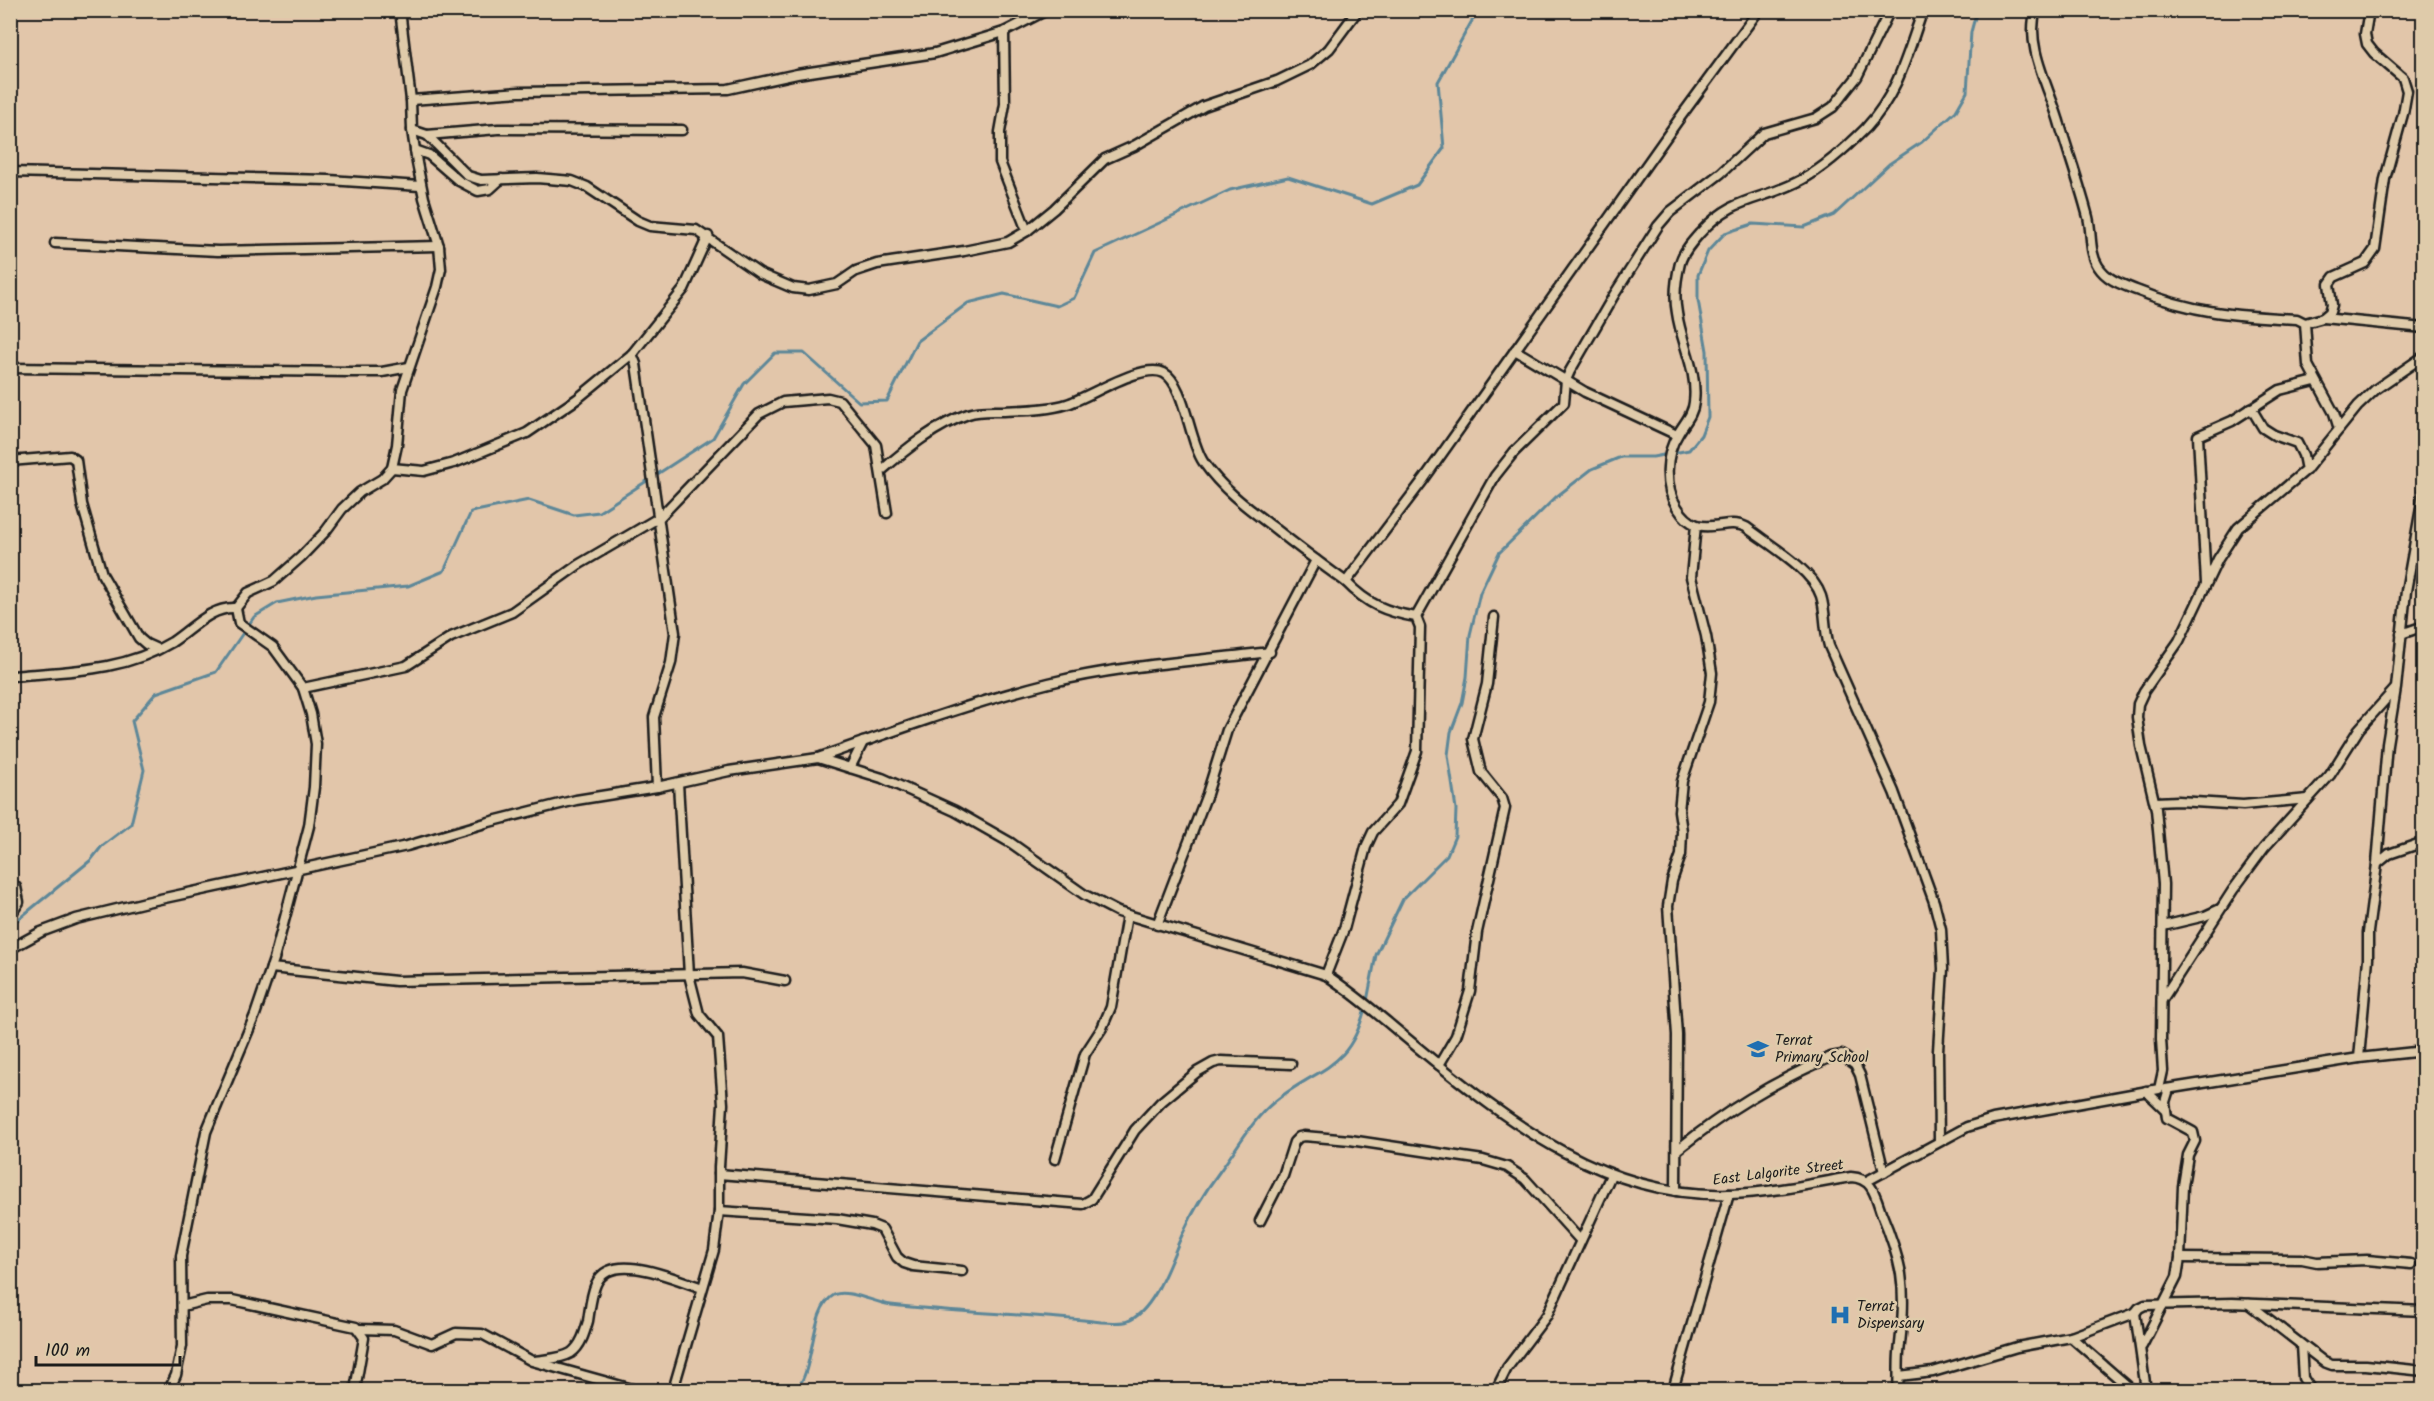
<svg xmlns="http://www.w3.org/2000/svg" width="2434" height="1401" viewBox="0 0 2434 1401" font-family="Kalam,sans-serif">
<rect width="100%" height="100%" fill="#e2c6aa"/>
<filter id="ink" filterUnits="userSpaceOnUse"><feTurbulence type="fractalNoise" baseFrequency=".0167" numOctaves="2"/><feDisplacementMap in="SourceGraphic" scale="12" xChannelSelector="R" yChannelSelector="G"/><feConvolveMatrix kernelMatrix="1 2 1 2 8 2 1 2 1" color-interpolation-filters="sRGB"/></filter>
<g filter="url(#ink)">
<g fill="none" stroke-linecap="round" stroke-linejoin="round">
<g stroke="#5d8798" stroke-width="3">
<path d="M10,926L91,860L102,846L131,824L144,770L132,721L156,693L216,672L254,617L277,603L316,595L408,586L444,571L471,512L529,500L574,515L599,512L713,438L744,384L775,353H804L859,402L887,401L917,341L968,303L1004,294L1057,306L1074,298L1095,253L1230,190L1288,177L1372,204L1417,185L1444,148L1438,82L1478,10"/>
<path d="M1367,1001L1376,955L1403,899L1447,855L1455,836L1456,809L1448,755L1451,732L1462,703L1467,677L1470,635L1480,593L1499,553L1556,497L1592,469L1621,457H1653L1689,450L1701,435L1708,417L1707,351L1698,300V275L1708,251L1725,233L1753,224L1804,227L1834,215L1889,164L1922,142L1956,111L1967,92L1971,32L1977,10"/>
<path d="M796,1390C816,1368 809,1309 834,1295C847,1288 875,1303 891,1305C961,1313 1031,1314 1101,1322C1109,1322 1121,1324 1128,1321C1156,1310 1171,1258 1183,1233C1193,1211 1206,1190 1220,1171C1237,1148 1252,1120 1274,1102C1318,1066 1349,1072 1365,1008"/>
</g>
<defs>
<g id="minor">
<path d="M1923,10C1907,54 1899,92 1866,128C1848,146 1825,167 1803,179C1762,202 1735,194 1700,233C1692,242 1683,252 1680,263C1676,279 1674,298 1677,313C1681,343 1698,371 1694,402C1693,415 1684,423 1678,434C1665,454 1664,487 1677,507C1682,515 1688,522 1697,525C1713,530 1730,519 1746,527C1768,544 1812,569 1821,596C1826,612 1824,629 1829,646L1894,792L1934,902L1941,929L1943,969L1938,1051L1939,1141"/>
<path d="M2036,10C2024,46 2051,91 2060,125C2069,155 2080,186 2088,217C2092,233 2089,252 2098,266C2107,280 2121,284 2136,290C2193,313 2236,316 2297,319L2305,323L2308,365L2334,413L2339,429"/>
<path d="M1004,32L1005,104L1000,132V162L1027,231"/>
<path d="M411,100L519,92L728,89L797,74L935,53L1004,32L1047,10"/>
<path d="M412,130L427,135L468,176L481,180L537,178L572,181L587,187L638,221L650,226L696,230L760,274L793,288L809,290L837,284L856,271L877,264L964,251L1008,242L1027,231L1054,209L1105,159L1134,146L1204,106L1277,81L1310,65L1329,49L1358,10"/>
<path d="M427,135L498,129L682,130"/>
<path d="M415,150L429,155L459,181L478,191L490,189L501,179"/>
<path d="M10,172L329,180L420,186"/>
<path d="M55,243L218,251L439,246"/>
<path d="M2323,318L2424,328"/>
<path d="M2305,323L2323,318L2330,312L2332,305L2329,284L2334,277L2365,263L2375,249L2385,179L2403,114L2407,91L2403,78L2374,53L2367,44L2365,34L2369,10"/>
<path d="M1515,350L1585,392L1677,435"/>
<path d="M632,354L636,364L675,633L671,663L654,717L657,787"/>
<path d="M10,368L350,372H382L409,367"/>
<path d="M2251,408L2263,428L2274,435L2297,443L2303,455L2306,470"/>
<path d="M10,461L70,456L76,460L82,504L102,574L139,638L146,644L157,649"/>
<path d="M392,468L424,471L454,463L527,433L577,399L632,354L684,289L708,236"/>
<path d="M881,471C906,449 936,425 968,414C979,410 992,411 1004,411C1024,410 1048,410 1067,404C1090,397 1142,362 1164,373C1185,384 1189,442 1204,463C1223,490 1248,508 1273,527C1297,546 1321,564 1346,582C1367,604 1386,612 1416,617L1420,627L1417,751L1398,804L1373,832L1366,847L1344,929L1326,975"/>
<path d="M1346,582L1424,479L1679,119L1759,10"/>
<path d="M2206,583L2198,436L2232,421L2280,390L2315,381"/>
<path d="M1416,617L1495,476L1514,452L1564,403L1566,380L1570,371L1614,295L1658,226L1670,212L1721,173L1764,133L1816,118L1833,107L1857,77L1890,10"/>
<path d="M2401,634L2424,626"/>
<path d="M10,676C66,671 123,672 172,642C192,629 211,606 236,608"/>
<path d="M303,688L406,666L451,637L512,612L578,565L660,517L759,414L783,402L828,398L840,401L876,445L887,513"/>
<path d="M818,758C894,731 970,703 1049,683C1121,665 1197,661 1270,652"/>
<path d="M850,768L863,742"/>
<path d="M2155,802L2178,801L2243,805L2308,799"/>
<path d="M2377,864L2389,854L2424,842"/>
<path d="M10,882L16,887L19,902L10,916"/>
<path d="M1157,925L1207,794L1227,730L1316,560"/>
<path d="M2163,926L2205,916L2220,909"/>
<path d="M10,949L41,932L76,919L146,902L407,846L489,822L576,800L657,787L729,771L818,758L882,778L955,811L1011,843L1085,895L1118,912L1326,975C1361,998 1390,1025 1422,1051C1510,1124 1609,1199 1729,1194C1769,1193 1811,1184 1851,1177C1872,1178 1875,1194 1881,1212C1889,1231 1897,1253 1901,1274C1905,1300 1902,1327 1899,1353C1898,1365 1899,1378 1898,1390"/>
<path d="M271,968L396,981L742,973L785,981"/>
<path d="M2162,1000L2233,890L2264,848L2330,775L2359,729L2395,689"/>
<path d="M2359,1058L2368,959V932L2377,864L2387,744L2396,688L2406,591L2421,508L2424,480"/>
<path d="M1439,1065L1456,1036L1470,991L1477,932L1505,808L1502,798L1481,772L1473,739L1487,684L1494,617"/>
<path d="M2166,1089L2359,1058L2424,1051"/>
<path d="M2146,1091L2165,1109"/>
<path d="M1677,1150C1727,1110 1771,1083 1831,1057L1842,1055L1855,1065L1860,1075L1884,1172"/>
<path d="M1055,1159L1085,1054L1102,1028L1111,1007L1127,915"/>
<path d="M719,1174L1083,1204L1092,1199L1135,1130L1161,1102L1197,1072L1213,1063L1221,1061L1291,1064"/>
<path d="M1867,1181L1967,1127L1993,1119L2159,1089L2163,1071L2161,1039L2163,884L2156,809L2141,746L2137,717L2138,704L2144,691L2179,641L2218,559L2238,528L2306,470L2358,406L2376,389L2424,356"/>
<path d="M1676,1191L1677,1035L1668,906L1672,881L1681,855L1682,831L1679,811L1682,781L1709,702L1712,673L1706,636L1691,577L1696,525"/>
<path d="M719,1211L837,1219L872,1225L882,1229L897,1257L904,1263L913,1266L962,1271"/>
<path d="M1260,1221L1283,1176L1294,1142L1299,1137L1304,1136L1350,1140L1483,1160L1507,1167L1525,1179L1580,1240"/>
<path d="M2180,1258L2302,1259L2317,1262L2367,1260L2411,1264"/>
<path d="M2249,1304L2324,1362L2332,1365H2366L2424,1371"/>
<path d="M182,1306L207,1300H232L356,1327L364,1338L355,1390"/>
<path d="M2135,1313L2146,1390"/>
<path d="M359,1329L394,1330L432,1344L456,1333L482,1334L532,1361L636,1390"/>
<path d="M2071,1337L2132,1390"/>
<path d="M2301,1345L2303,1378L2311,1390"/>
<path d="M2142,1346L2177,1277L2180,1258L2183,1186L2188,1155L2195,1141L2193,1132L2167,1118L2165,1102L2169,1089"/>
<path d="M535,1361C546,1359 561,1359 571,1353C581,1346 585,1332 588,1321C590,1309 591,1295 596,1284C611,1249 677,1280 702,1288"/>
<path d="M1899,1376L1933,1372L2017,1347L2071,1337L2135,1313L2139,1308L2145,1305L2232,1303L2424,1311"/>
<path d="M169,1390L176,1375L182,1346L181,1256L206,1132L255,1015L274,959L309,826L314,787L316,744L311,714L303,688L273,647L239,623L236,608L248,593L274,581L301,557L325,532L342,509L360,492L382,479L392,468L397,445L402,390L437,287L441,269L439,246L424,198L417,163L412,130L411,100L400,10"/>
<path d="M673,1390L714,1250L719,1211V1167L723,1104L718,1037L699,1014L689,975L678,783"/>
<path d="M1496,1390L1507,1368L1547,1315L1611,1175"/>
<path d="M1673,1390L1729,1194"/>
</g>
</defs>
<use href="#minor" stroke="#1c1c1c" stroke-width="13"/>
<use href="#minor" stroke="#dfcbaa" stroke-width="8"/>
</g>
</g>
<defs>
<symbol id="school-bare" viewBox="-9 -9 18 18"><path d="M0-5L7-2L0 1L-7-2ZM-4 1L0 2.5L4 1V4Q0 6-4 4Z" fill="#1f6fb2" stroke="#dfcbaa" stroke-width="2.5" paint-order="stroke"/></symbol>
<symbol id="hospital-bare" viewBox="-9 -9 18 18"><path d="M-5-5h3v3.5h4V-5h3V5h-3V1.5h-4V5h-3Z" fill="#1f6fb2" stroke="#dfcbaa" stroke-width="2.5" paint-order="stroke"/></symbol>
</defs>
<g fill-rule="evenodd">
<use href="#school-bare" x="1743" y="1034" width="30" height="30"/>
<use href="#hospital-bare" x="1825" y="1300" width="30" height="30"/>
</g>
<g text-anchor="middle" stroke-width="5" stroke-linejoin="round" paint-order="stroke">
<g font-size="15" fill="#1c1c1c" stroke="#dfcbaa" text-anchor="start">
<text x="1775" y="1045">Terrat<tspan x="1775" dy="17">Primary School</tspan></text>
<text x="1857" y="1311">Terrat<tspan x="1857" dy="17">Dispensary</tspan></text>
</g>
<g font-size="15" fill="#1c1c1c" stroke="#dfcbaa">
<text transform="translate(1778 1172) rotate(-7)" y="5">East Lalgorite Street</text>
</g>
</g>
<rect width="2434" height="1401" fill="none" stroke="#dfcbaa" stroke-width="36"/>
<rect x="18" y="18" width="2398" height="1365" fill="none" stroke="#1c1c1c" stroke-width="2" filter="url(#ink)"/>
<path d="M36 1356v9h144v-9" fill="none" stroke="#1c1c1c" stroke-width="3"/>
<text x="45" y="1356" font-size="18" fill="#1c1c1c" stroke="#dfcbaa" stroke-width="4.5" paint-order="stroke">100 m</text>
</svg>
